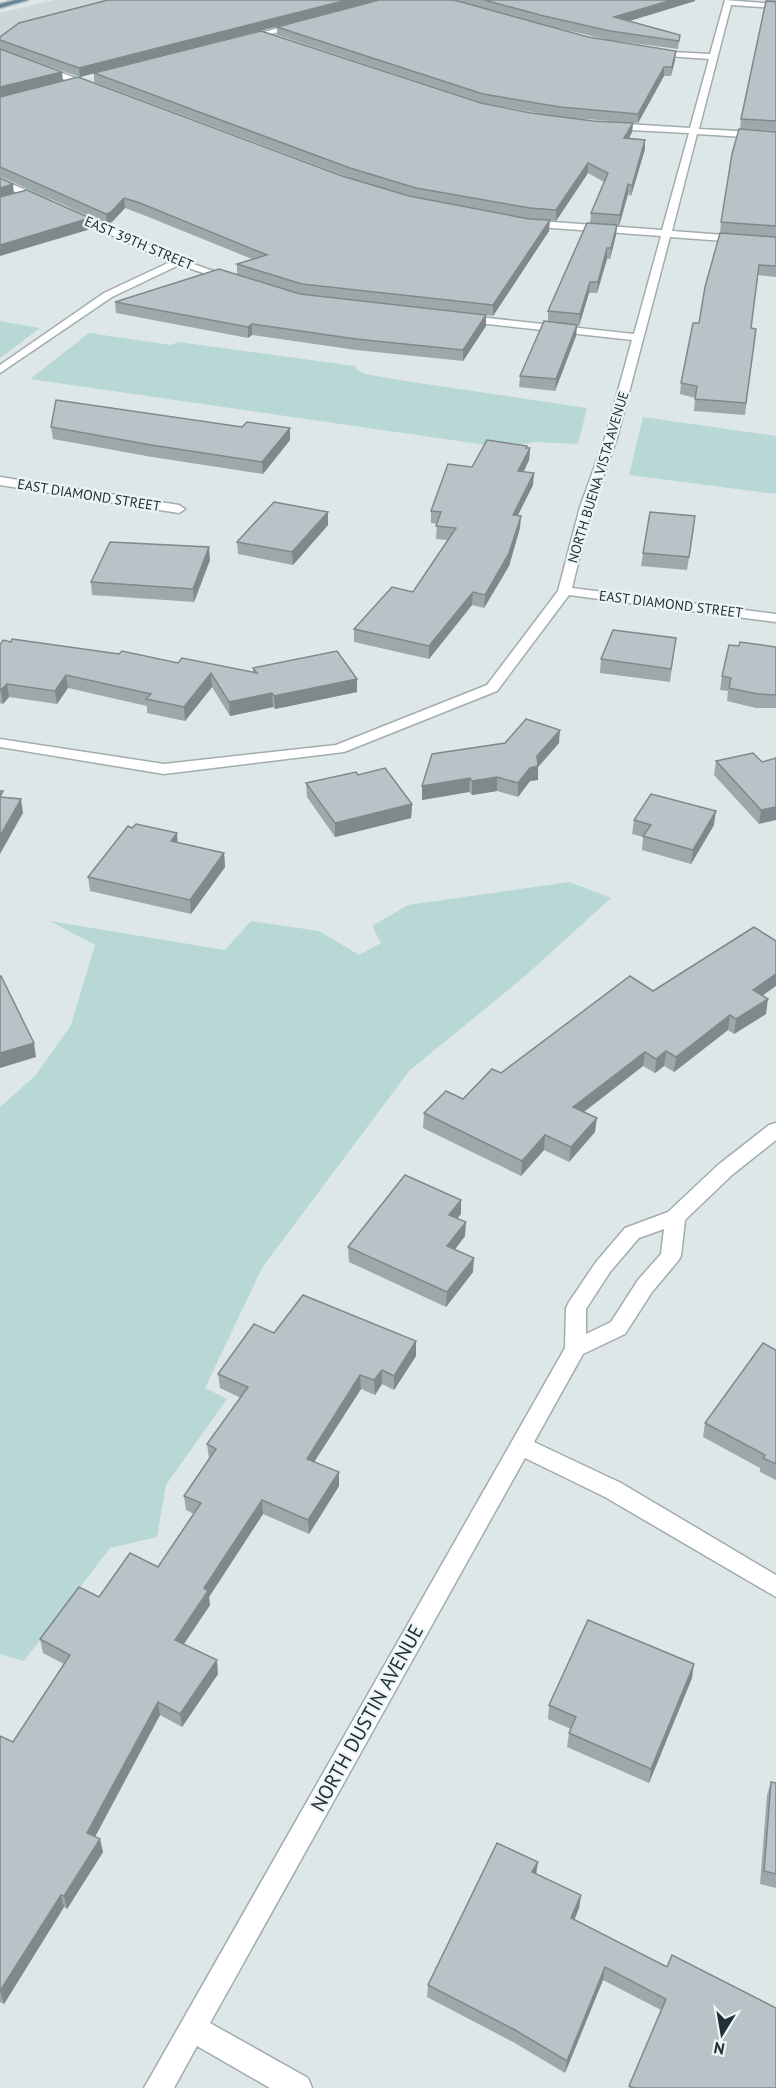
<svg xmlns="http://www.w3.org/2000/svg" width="776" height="2088" viewBox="0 0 776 2088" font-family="'PT Sans',sans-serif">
<rect width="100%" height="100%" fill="#dee7e8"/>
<path fill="#cdd6d8" d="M54,0H193L0,43V13Z"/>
<g fill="#b8d8d5">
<path d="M0,321L40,328L0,358Z"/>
<path d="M89,333L171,345L178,342L355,366L357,370L365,374L399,380L587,408L578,444L534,442L507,448L30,379Z"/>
<path d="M643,417L776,436V494L629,475Z"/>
<path d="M569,882L611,898L524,977L409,1071L262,1268L205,1388L227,1399L166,1485L157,1537L110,1548L24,1661L0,1654V1107L36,1075L71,1025L95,945L50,921L225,950L251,921L319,931L359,955L381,943L372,926L408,905Z"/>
</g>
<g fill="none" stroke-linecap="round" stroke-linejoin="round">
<defs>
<g id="minor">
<path d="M725,0L776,4V8L731,5L699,129L776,133V139L697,134L672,231L776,239V245L670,237L617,438L592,507L572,588L776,614V622L569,595L497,691L344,752L164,774L0,747V739L164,764L336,745L487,685L558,591L580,507L605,438L632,340L461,321L456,318L461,315L634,334L661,236L525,226L520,223L525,220L662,230L689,133L610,129L606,126L610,123L690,128L709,59L653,55L649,53L653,51L710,54Z"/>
<path d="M301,22L305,24L304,26L246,40L242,38Z"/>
<path d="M0,50L97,86L98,88L91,90L0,55Z"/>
<path d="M0,179L46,199L48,201L40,203L0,185Z"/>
<path d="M65,210H71L182,260L236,279L231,282L179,265L112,297L0,373V365L104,293L170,262L65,214Z"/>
<path d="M0,477L179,505L185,509L179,513L0,485Z"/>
<path d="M776,1123V1140L732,1175L685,1220L681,1256L678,1261L652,1292L625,1334L583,1354L534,1442L621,1483L776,1575V1597L605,1497L525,1458L210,2023L308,2078L312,2088H270L197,2046L174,2088H144L565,1348L566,1308L569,1302L596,1262L625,1228L668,1212L718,1165L769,1125ZM664,1229L661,1254L638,1280L611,1322L586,1334V1309L610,1272L639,1238Z"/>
</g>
<path id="major" d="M15,0H28L0,8V4Z"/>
</defs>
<use href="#minor" stroke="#a2acaf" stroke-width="3"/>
<use href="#major" stroke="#bcc1c3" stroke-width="3"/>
<use href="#minor" fill="#fff" fill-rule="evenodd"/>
<use href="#major" fill="#66879a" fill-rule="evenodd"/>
</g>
<g fill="#9da8aa" fill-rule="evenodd">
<path d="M108,0H695V1L629,21L680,35L678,49L609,40L544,25L588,37L675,60L671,76H664L638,123L572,118L593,121L633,123L632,132L629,139L645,149L631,196L628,194L619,226L617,225L616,235L610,259H607L597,293H589L579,326L577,325L576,336L555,391L519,387L520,376L548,321V311L590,223L591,213L604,182L588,173L556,221L529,219L549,231L493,316L486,315V326L463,361L356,350L252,335L248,338L116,313L115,302L237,275V264L252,259L141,214L125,208L112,222L107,224L1,177L0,178V97L342,176L410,196L350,178L94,82V73L80,77L0,49V37ZM306,19L277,27V35L483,103L548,115L531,113L481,103L261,31Z"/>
<path d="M766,0H776V131L740,129L741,119Z"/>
<path d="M776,132V277L758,275L751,328L756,329L745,415L694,411L695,398L680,394L681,383L699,323L720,232L721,222Z"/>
<path d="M51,427L290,428V440L263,474L152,457L53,439Z"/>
<path d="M527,448H530L529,460L524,471L533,485L518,515L520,528L509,566L484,608L472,605L429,659L354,642V629L413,592L448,540L436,539L437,524L431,523V511L472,467Z"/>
<path d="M328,512V525L293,565L238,554L237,542Z"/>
<path d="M694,529L687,570L641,566L643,553Z"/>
<path d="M210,560L194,602L92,595L91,582Z"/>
<path d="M676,638L670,682L600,673L601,659Z"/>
<path d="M0,645L178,663L253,673V668L357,692L275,709L273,707L230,716L212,687L185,721L147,713V706L68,688L57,704L9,697L3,704L0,703Z"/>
<path d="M776,647V708H756L727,701L728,691L720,690L722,676Z"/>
<path d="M559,743L538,767V780L530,781L518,797L497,791L472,795L469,792L422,800V786Z"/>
<path d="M776,758L759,824L714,775L716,761L762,762Z"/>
<path d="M358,775L412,804L411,818L335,837L307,797L306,783Z"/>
<path d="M634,820L714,825L691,864L642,850L643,837L632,834Z"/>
<path d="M178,843L224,853L225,867L191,914L90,891L88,877Z"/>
<path d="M653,991L762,996L766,1014L734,1034L728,1030L674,1072L664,1066L655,1073L643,1066L584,1112L595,1132L569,1162L544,1150L521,1176L423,1128L424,1113L463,1099L501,1073Z"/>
<path d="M461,1200V1214L457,1218L465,1236L455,1249L473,1272L446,1307L349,1262L348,1247Z"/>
<path d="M274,1333L416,1356L394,1390L382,1384L375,1395L361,1389L314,1462L339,1486L309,1534L263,1514L209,1597L210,1605L184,1644L218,1674L182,1727L160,1715L95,1837L103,1852L67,1909L64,1907L4,2004L0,2002V1736L13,1742L64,1664L43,1653L40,1639L99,1597L158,1567L194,1514L186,1510L184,1496L209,1459L207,1444L241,1398L220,1388L218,1374Z"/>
<path d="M776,1350V1480L760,1472V1468L703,1437L705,1423Z"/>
<path d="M692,1678L649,1783L567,1747L569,1733L571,1729L548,1719L549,1705Z"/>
<path d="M771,1782L776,1783V1888L760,1884L767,1795Z"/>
<path d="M536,1874L581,1895L579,1908L574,1919L776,2088H629L661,2010L603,1980L565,2073L513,2042L427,1997L428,1985Z"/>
</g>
<g fill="#80888b">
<path d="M347,0H380L80,77L79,68Z"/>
<path d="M672,0H695V1L613,26L614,17Z"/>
<path d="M676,51L675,60L671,76L672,67Z"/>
<path d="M664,67V76L638,123V114Z"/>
<path d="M62,72L63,81L0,97V87Z"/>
<path d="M633,123L632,132L624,148V138Z"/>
<path d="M645,140V149L631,196L632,186Z"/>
<path d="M588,163V173L556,221V210Z"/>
<path d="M13,184L14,194L0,198V188Z"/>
<path d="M628,184V194L619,226L620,215Z"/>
<path d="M124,198L125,208L112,222L107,224L106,214Z"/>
<path d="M90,218L91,229L0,256V245Z"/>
<path d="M550,220L549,231L493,316V305Z"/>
<path d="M617,225L616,235L610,259L611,248Z"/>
<path d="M607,248V259L597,293L598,282Z"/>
<path d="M590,282L589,293L579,326L580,314Z"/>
<path d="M486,315V326L463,361V350Z"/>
<path d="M252,324V335L248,338V327Z"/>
<path d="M577,325L576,336L555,391L556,379Z"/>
<path d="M290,428V440L263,474L262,462Z"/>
<path d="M527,446L526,455L530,448L529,460L518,483V471Z"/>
<path d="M534,473L533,485L512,527L513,515Z"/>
<path d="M328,512V525L293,565L292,552Z"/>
<path d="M521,516L520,528L509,566L484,608L485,595Z"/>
<path d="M209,547L210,560L194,602L193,589Z"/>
<path d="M473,592L472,605L429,659V646Z"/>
<path d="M211,673L212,687L185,721L184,707Z"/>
<path d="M66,675L68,688L57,704L55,691Z"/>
<path d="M357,679V692L275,709L274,696Z"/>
<path d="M7,684L9,697L3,704L1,690Z"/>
<path d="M272,693L273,707L230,716L229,702Z"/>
<path d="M560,730L559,743L538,767V780L530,781L518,797V783L537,756Z"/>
<path d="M497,777V791L472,795V781Z"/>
<path d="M470,778L469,792L422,800V786Z"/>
<path d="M21,799L23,813L0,854V836Z"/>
<path d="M412,804L411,818L335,837V823Z"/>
<path d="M776,807V820L759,824L761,810Z"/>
<path d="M716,811L714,825L691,864L693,850Z"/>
<path d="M177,833L178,847L171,841Z"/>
<path d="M224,853L225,867L191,914L190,900Z"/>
<path d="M776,974V986L751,1004L753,990Z"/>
<path d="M768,999L766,1014L734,1034L736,1019Z"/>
<path d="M730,1015L728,1030L674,1072L676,1057Z"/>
<path d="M34,1043L36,1057L0,1068V1053Z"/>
<path d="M666,1051L664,1066L655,1073L656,1059Z"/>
<path d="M645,1052L643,1066L572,1121L573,1107Z"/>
<path d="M597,1118L595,1132L569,1162L571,1147Z"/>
<path d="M545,1135L544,1150L521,1176L522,1161Z"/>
<path d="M461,1200V1214L449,1229V1215Z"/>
<path d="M466,1222L465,1236L447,1260V1246Z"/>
<path d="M474,1258L473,1272L446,1307L447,1292Z"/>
<path d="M416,1341V1356L394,1390V1376Z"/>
<path d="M382,1370V1384L375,1395L374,1380Z"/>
<path d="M360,1375L361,1389L307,1473V1459Z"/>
<path d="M339,1472V1486L309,1534L308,1520Z"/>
<path d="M262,1500L263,1514L209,1597L210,1605L177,1654L175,1640L204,1588Z"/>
<path d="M217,1660L218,1674L182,1727L180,1714Z"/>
<path d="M694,1664L692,1678L649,1783L651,1769Z"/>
<path d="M158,1702L160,1715L90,1846L87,1833Z"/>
<path d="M100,1839L103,1852L67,1909L64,1896Z"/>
<path d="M538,1862L536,1875L532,1872Z"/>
<path d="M61,1895L64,1907L4,2004L0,1991Z"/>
<path d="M581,1895L579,1908L570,1931L571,1918Z"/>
<path d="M605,1967L603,1980L565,2073L567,2061Z"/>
</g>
<g fill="#b7c3c6" stroke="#80888b" stroke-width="1.5">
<path d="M108,0H347L79,68L0,40V37L19,23Z"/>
<path d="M379,0H454L588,37L676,51L672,67H664L638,114L560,107L483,94L277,27Z"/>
<path d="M484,0H672L614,17L680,35L679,41L610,31L544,16Z"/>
<path d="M766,1L776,2V121L741,119Z"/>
<path d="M261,31L481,103L531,113L593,121L633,123L624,138L645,140L632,186L628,184L620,215L591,213L608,173L588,163L556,210L530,208L416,188L350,168L94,73Z"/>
<path d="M0,49L62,72L0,87Z"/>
<path d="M78,77L342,176L409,196L529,219L550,220L493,305L302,284L237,264L267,255L140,203L124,198L111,212L106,214L0,167V97Z"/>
<path d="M739,129L776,132V226L721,222L732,154Z"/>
<path d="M0,178L13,184L0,188Z"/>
<path d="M27,190L90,218L0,245V197Z"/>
<path d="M587,223L617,225L611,248H607L598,282H590L580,314L548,311Z"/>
<path d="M720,233L776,237V266L759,265L751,328L756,329L746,403L695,399L697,386L681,383L693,323H699L705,287Z"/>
<path d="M219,269L300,294L486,315L463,350L356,339L252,324L248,327L115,302Z"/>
<path d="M544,321L577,325L556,379L520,376Z"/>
<path d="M56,400L242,427L247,422L290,428L262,462L151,445L51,427Z"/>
<path d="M487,440L527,446L526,448H530L518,471L534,473L513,515L521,516L509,553L485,595L473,592L429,646L354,629L392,587L413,592L456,528L436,526L441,512L431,511L448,464L472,467Z"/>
<path d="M274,502L328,512L292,552L237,542Z"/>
<path d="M650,512L695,516L689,557L643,553Z"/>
<path d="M110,542L209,547L193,589L91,582Z"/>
<path d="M613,630L676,638L671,669L601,659Z"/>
<path d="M12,639L119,654L122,651L178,663L182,658L257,673L253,668L337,651L357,679L274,696L272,693L229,702L211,673L184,707L146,699L151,694L66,675L55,691L7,684L1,690H0V645L3,640L11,642Z"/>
<path d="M740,642L776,647V695L758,694L729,688L731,678L722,676L729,645L739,646Z"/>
<path d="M526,719L560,730L537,756L538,766L530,768L518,783L497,777L472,781L470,778L422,786L432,754L505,743Z"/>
<path d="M753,753L762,762L776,758V807L761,810L716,761Z"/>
<path d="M385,768L412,804L335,823L306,783L356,772L358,775Z"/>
<path d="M0,791H3L0,797L21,799L0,836Z"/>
<path d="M651,794L716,811L693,850L643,836L651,825L634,820Z"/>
<path d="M136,824L177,833L171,841L224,853L190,900L88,877L128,826L132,828Z"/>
<path d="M754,927L776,941V974L753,990L768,999L736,1019L730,1015L676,1057L666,1051L656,1059L645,1052L573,1107L597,1118L571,1147L545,1135L522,1161L424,1113L446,1091L463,1099L492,1069L501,1073L630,976L653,991Z"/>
<path d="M0,976H1L34,1043L0,1053Z"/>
<path d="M405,1175L461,1200L449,1215L466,1222L447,1246L474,1258L447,1292L348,1247Z"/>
<path d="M303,1295L416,1341L394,1376L382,1370L374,1380L360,1375L307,1459L339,1472L308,1520L262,1500L204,1588L208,1591L175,1640L217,1660L180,1714L158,1702L87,1833L100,1839L64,1896L61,1895L0,1991V1736L13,1742L70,1655L40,1639L79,1587L99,1597L130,1553L158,1567L201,1503L184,1496L216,1449L207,1444L248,1387L218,1374L254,1324L274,1333Z"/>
<path d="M763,1343L776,1350V1464L763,1458L765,1455L705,1423Z"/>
<path d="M588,1620L694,1664L651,1769L569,1733L576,1717L549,1705Z"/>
<path d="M771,1782L776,1783V1874L764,1871Z"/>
<path d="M497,1843L538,1862L532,1872L581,1895L571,1918L667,1967L672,1955L776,2008V2088H634L629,2086L666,1999L605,1967L567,2061L515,2030L428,1985Z"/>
</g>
<g text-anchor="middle" stroke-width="4.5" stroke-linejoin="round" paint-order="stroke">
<g font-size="14" fill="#212f36" stroke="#eef5f5">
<text transform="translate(139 243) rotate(23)" y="5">EAST 39TH STREET</text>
<text transform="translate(598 477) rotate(-73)" y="5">NORTH BUENA VISTA AVENUE</text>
<text transform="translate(89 495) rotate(9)" y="5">EAST DIAMOND STREET</text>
<text transform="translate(671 604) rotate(7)" y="5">EAST DIAMOND STREET</text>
</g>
<g font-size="20" fill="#212f36" stroke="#eef5f5">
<text transform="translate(367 1718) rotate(-61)" y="7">NORTH DUSTIN AVENUE</text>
</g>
</g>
<g transform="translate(722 2034) rotate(191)" stroke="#eef5f5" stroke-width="4.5" paint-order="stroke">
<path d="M0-4.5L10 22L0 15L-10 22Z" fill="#212f36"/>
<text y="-9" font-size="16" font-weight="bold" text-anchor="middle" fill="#212f36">N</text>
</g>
</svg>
